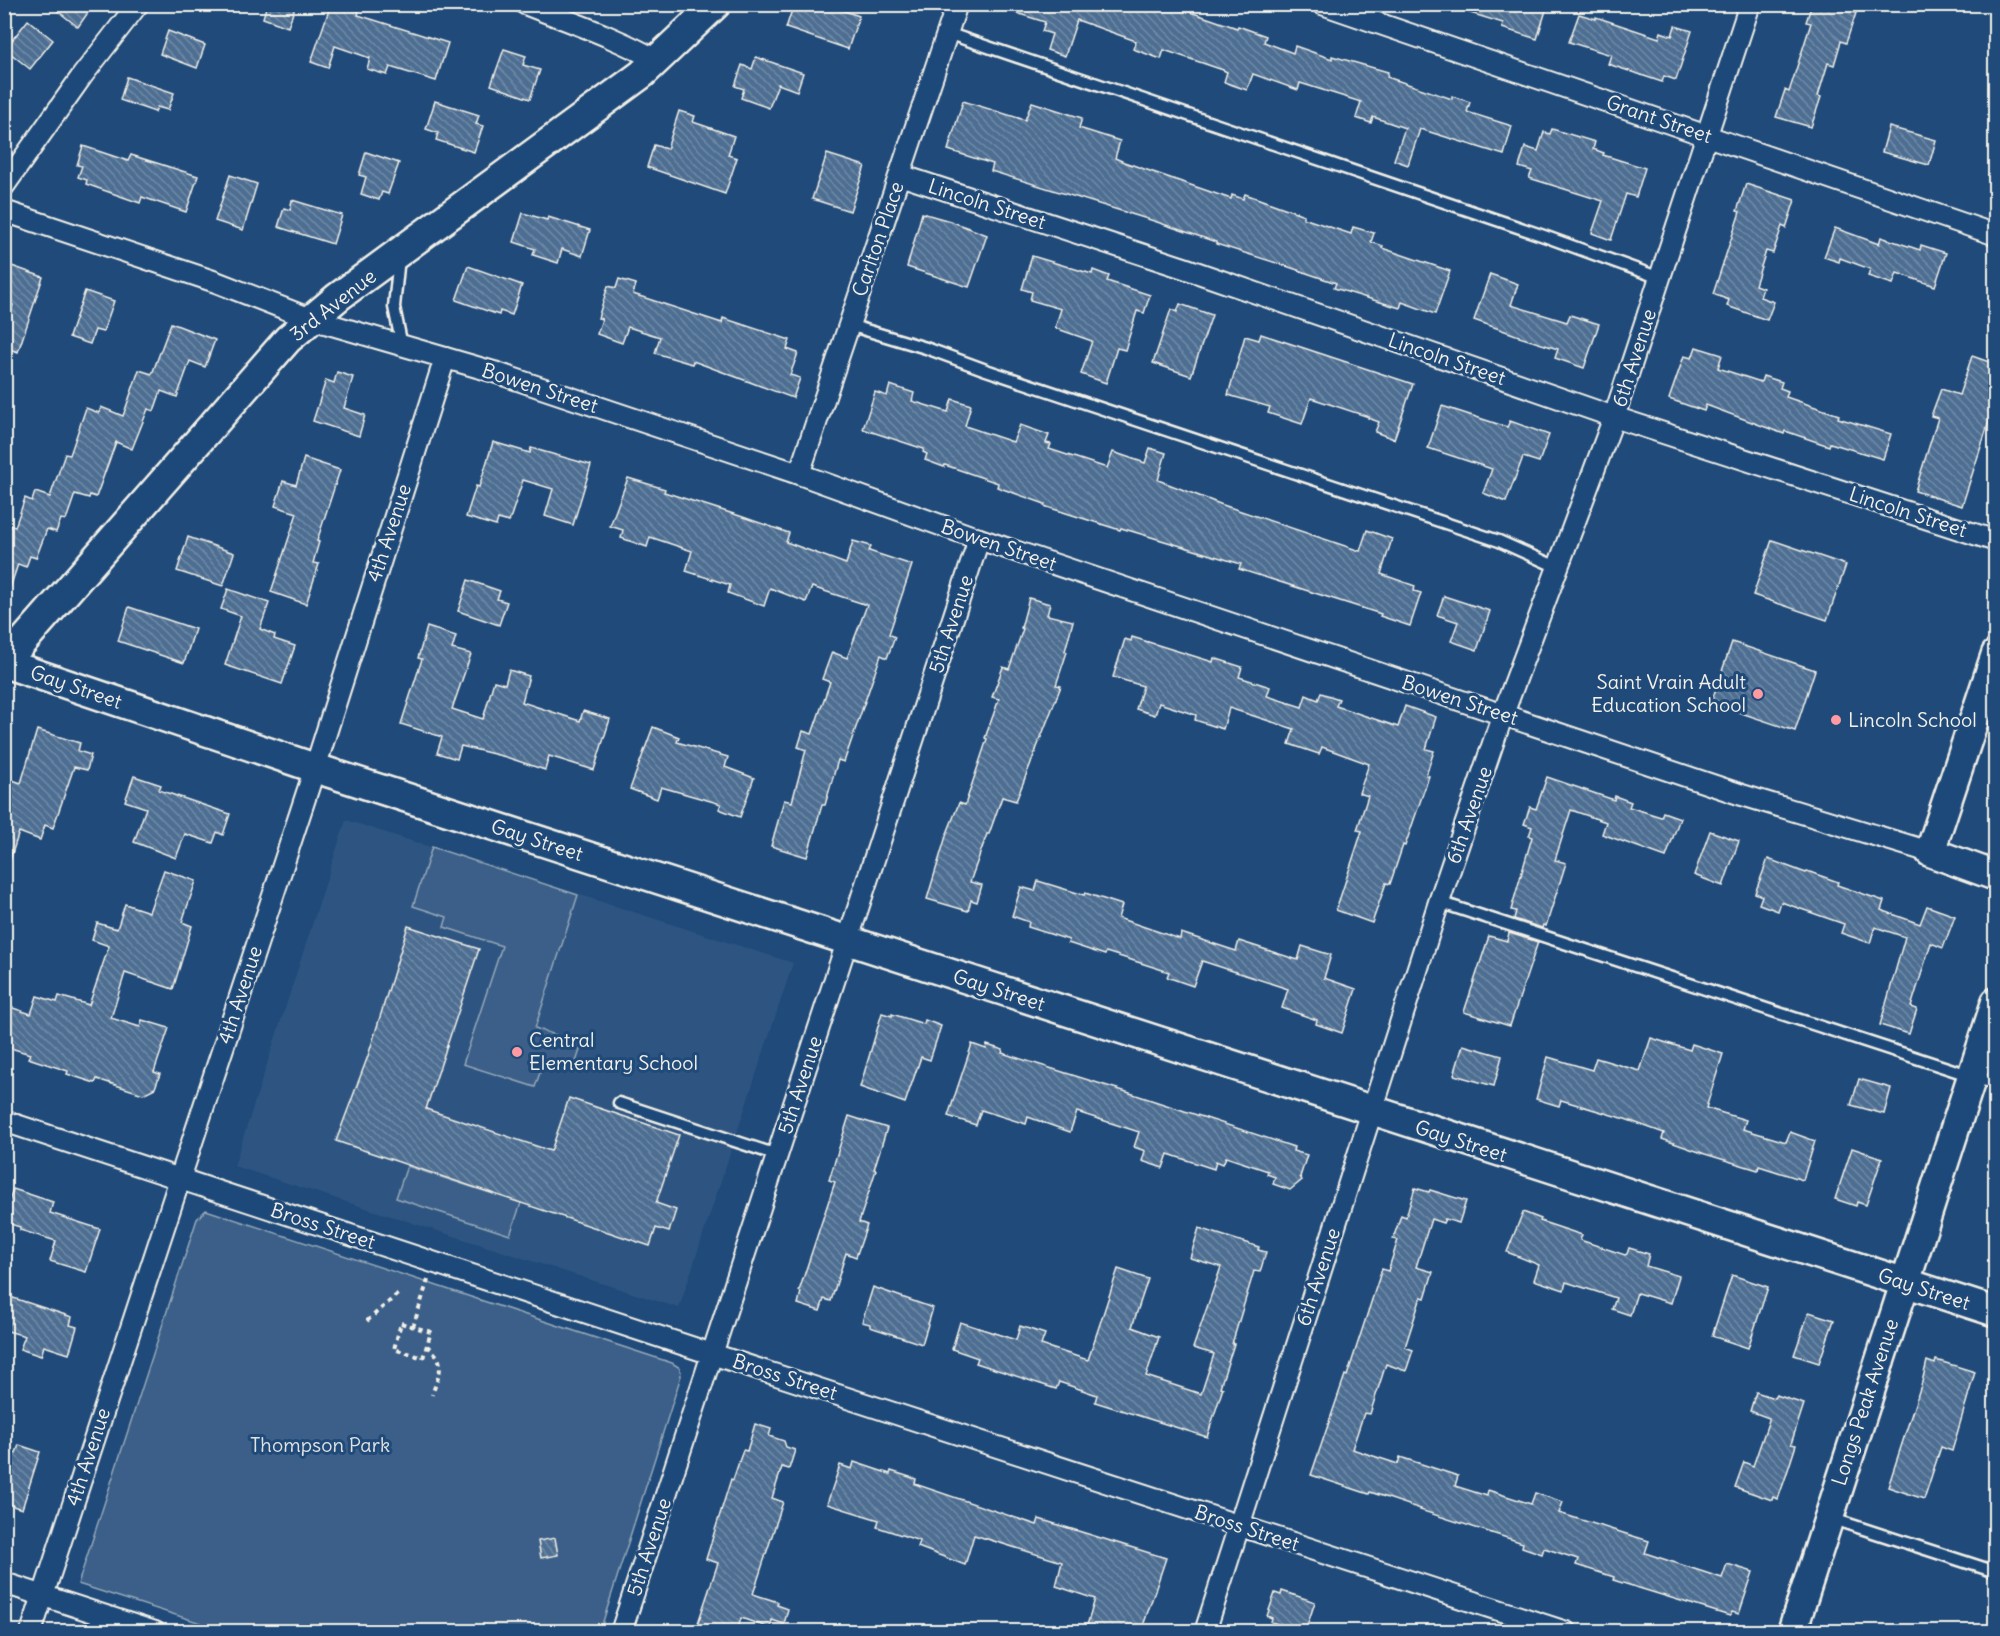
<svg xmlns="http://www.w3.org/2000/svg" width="2000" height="1636" viewBox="0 0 2000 1636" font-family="Delius,sans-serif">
<defs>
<pattern id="building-back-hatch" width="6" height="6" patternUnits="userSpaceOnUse" patternTransform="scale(1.5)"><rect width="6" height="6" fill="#4d6e92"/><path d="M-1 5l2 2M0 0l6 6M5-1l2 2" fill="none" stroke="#708aa6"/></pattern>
</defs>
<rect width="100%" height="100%" fill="#1f4a7a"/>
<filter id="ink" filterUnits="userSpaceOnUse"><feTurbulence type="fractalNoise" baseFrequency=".0167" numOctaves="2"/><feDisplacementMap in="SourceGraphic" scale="12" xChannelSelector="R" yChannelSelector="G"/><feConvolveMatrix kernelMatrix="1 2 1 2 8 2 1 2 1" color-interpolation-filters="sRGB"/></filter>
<g filter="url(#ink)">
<path fill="#2d5581" d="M346,820L793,963L679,1308L234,1166Z"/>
<g fill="#3a5f88" stroke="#97a8b8" stroke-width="1.5">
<path d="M432,847L578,895L535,1028L582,1044L574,1068L545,1058L535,1087L463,1064L502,946L444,927L447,917L413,906Z"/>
<path d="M407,1166L521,1203L510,1235L396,1198Z"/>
<path d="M206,1210L672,1363L680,1368L681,1376L600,1631H226L78,1584L197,1219Z"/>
</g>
<g fill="url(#building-back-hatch)" stroke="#f4f1e8" stroke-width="1.5">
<path d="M49,4H94L78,27Z"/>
<path d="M267,4H296L288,27L263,18Z"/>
<path d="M331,4H351L350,8L359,11L358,15L448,43L436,81L390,67L387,75L367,69L370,58L335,46L328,68L311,62Z"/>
<path d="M794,4H825L859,16L848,49L786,28Z"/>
<path d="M1001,4H1167L1237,28L1238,26L1266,36L1264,42L1293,53L1295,46L1332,59V56L1388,72L1387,77L1452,99V96L1470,102L1467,112L1512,126L1504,155L1420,129L1408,165L1394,160L1405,128L1373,117L1371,123L1356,118L1361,102L1300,83L1298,90L1253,74L1247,90L1224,82L1227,72L1223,70L1164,50L1161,59L1133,49L1136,41L1077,20L1065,56L1047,50L1052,34L1042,31L1045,22L1000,8Z"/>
<path d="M1457,4H1548L1537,39L1502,28L1503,23L1457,9Z"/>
<path d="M1812,4H1830L1856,13L1846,43L1841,41L1834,65L1828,63L1818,96L1821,97L1811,127L1776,117L1785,90L1789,92L1811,23L1806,22Z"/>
<path d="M1579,14L1596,19V17L1659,38L1661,32L1672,36L1675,26L1692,31L1676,80L1664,76L1662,82L1608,64L1611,55L1569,42Z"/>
<path d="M28,20L53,40L30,69L5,49Z"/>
<path d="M168,31L205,45L197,68L160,54Z"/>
<path d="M504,49L526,56L523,65L540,70L530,99L491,85Z"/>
<path d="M756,57L803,73L797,91L778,84L769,108L741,98L744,89L735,86L742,65L752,69Z"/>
<path d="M127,77L174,93L168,110L157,107L155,112L120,100Z"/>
<path d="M435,101L479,115L476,124L483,126L474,152L436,140L438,133L426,129Z"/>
<path d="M963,101L1025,120L1032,102L1082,118L1079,128L1120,141L1115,158L1124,162L1231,199L1232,195L1243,199L1245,194L1304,215L1303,218L1351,234L1353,227L1374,233L1371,242L1383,246L1382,248L1450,271L1435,314L1402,302L1400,308L1334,288L1336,283L1286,266L1216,244V242L1154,221L991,171L993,164L948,150Z"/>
<path d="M679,111L695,116L693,122L734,136L728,155L737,158L725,194L647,167L654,145L667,149Z"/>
<path d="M1889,127L1936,140L1929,165L1882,152Z"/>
<path d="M1552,129L1595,142L1593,149L1604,153L1603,155L1645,168L1636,197L1626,194L1611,240L1592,233L1603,201L1529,178L1532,171L1519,167L1525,147L1538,151L1544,132L1550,134Z"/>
<path d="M83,146L128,161L131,155L198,176L186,212L142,197L140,203L86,184L87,180L78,177L82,166L77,165Z"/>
<path d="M366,152L399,163L388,194L382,192L379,200L361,194L366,177L359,175Z"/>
<path d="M827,154L865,166L850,211L812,199Z"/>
<path d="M230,175L257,184L243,230L215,221Z"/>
<path d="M1746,184L1795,200L1786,228L1782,226L1773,253L1766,251L1755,285L1763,288L1760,297L1774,302L1767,320L1727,306L1729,300L1713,294L1740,212L1737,211Z"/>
<path d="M292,200L342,215L333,244L278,227L284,208L290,210Z"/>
<path d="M523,213L547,220L548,217L590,230L582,256L562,249L558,263L533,255L535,249L514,242Z"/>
<path d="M922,213L950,221L987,235L969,287L907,267Z"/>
<path d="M1835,228L1879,244L1881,237L1920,250L1921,245L1946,253L1935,286L1897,273L1893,284L1868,276L1870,269L1840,258L1839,262L1824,257Z"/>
<path d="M1032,256L1092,274L1093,270L1109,276L1107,281L1150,295L1144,313L1137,311L1125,350L1117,348L1106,383L1081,374L1092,341L1055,328L1061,309L1030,300L1032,292L1022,289Z"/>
<path d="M9,265L43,277L18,352L4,347V330L13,305L4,302V280Z"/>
<path d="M468,266L522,285L512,315L500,311L499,315L456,300Z"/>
<path d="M1490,274L1518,284L1511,305L1567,322L1570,315L1599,324L1584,368L1555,358L1558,349L1519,337V336L1474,320Z"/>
<path d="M619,279L636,284L633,294L722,323L723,318L790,340L787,349L798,353L790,375L800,378L793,398L693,361L692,364L655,353L660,337L628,327L622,343L597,334L602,319L598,318L608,286L616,288Z"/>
<path d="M85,291L114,301L103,332L95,330L90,344L69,337Z"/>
<path d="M1180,304L1212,315L1191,376L1153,363L1171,309L1177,312Z"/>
<path d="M171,323L215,340L205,367L190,361L177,397L161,391L154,411L148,409L132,449L116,442L96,497L90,495L89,498L75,494L66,520L61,519L56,532L47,529L36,558L30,556L26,567L18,564L7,597L4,596V527L10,529L11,525L15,527L25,498L32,501L35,492L50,497L65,454L70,455L86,408L99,413L101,407L123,416L139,370L152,374Z"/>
<path d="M1261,334L1413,384L1394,439L1375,432L1379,422L1368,418L1369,417L1311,398L1302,424L1268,413L1270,407L1228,395L1245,336L1259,340Z"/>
<path d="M1696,347L1722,355L1718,368L1761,382L1763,376L1782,382L1780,388L1788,391L1786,397L1839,415L1838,418L1891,434L1883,459L1830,443L1829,446L1785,431L1784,434L1706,405L1704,411L1669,399L1684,356L1692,358Z"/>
<path d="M1972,356L1995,364V403L1962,506L1915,491L1938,418L1931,416L1941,389L1959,395Z"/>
<path d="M337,372L353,377L344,408L365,415L359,436L313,421L326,380L334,383Z"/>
<path d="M890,385L914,393L912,401L948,412L952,399L971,405L965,426L1013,442L1020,425L1049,435L1046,443L1051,444L1049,449L1107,468L1113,452L1145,463L1150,448L1166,453L1158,480L1220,504L1360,551L1367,530L1392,539L1381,574L1415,586L1414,591L1421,593L1410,626L1380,616L1381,614L1239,569L1241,564L1121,528L1120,530L1044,506L1045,504L997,487L998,483L945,465L944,467L925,460L927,454L923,452L924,449L863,429L875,392L887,396Z"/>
<path d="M1442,406L1507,427L1510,421L1549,435L1539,462L1523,457L1506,502L1483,493L1492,469L1428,448Z"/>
<path d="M493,442L530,453L531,448L591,465L573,525L545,516L553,489L523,480L509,522L498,519L496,526L466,517L476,486L479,487Z"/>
<path d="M304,458L340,470L317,541L319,542L313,563L319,564L306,604L271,592L297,513L275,506L283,481L296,485Z"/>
<path d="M628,478L665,489L664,492L740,516L789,533L786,542L846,564L853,541L871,546L869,551L912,565L889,634L895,637L887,658L881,655L844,762L838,760L825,805H822L807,857L771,846L784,800L792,802L806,750L798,747L803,731L812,734L830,682L822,679L832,652L847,658L867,605L812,587L806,602L770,588L764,606L728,593L730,585L686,571L692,551L650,537L647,547L621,538L623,530L610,526Z"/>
<path d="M188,537L234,553L223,586L177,571Z"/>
<path d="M1772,540L1846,565L1827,620L1753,595Z"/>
<path d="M468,580L500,591L497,599L507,602L499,625L458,611Z"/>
<path d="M228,589L269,603L260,629L275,635L274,639L295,646L282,684L225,665L241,616L221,609Z"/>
<path d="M1444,596L1490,611L1477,650L1451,641L1458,622L1437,615Z"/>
<path d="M1029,598L1050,604L1047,615L1073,621L1065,651L1067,652L1056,685L1061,686L1016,801L1002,797L989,834H987L970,882L982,885L977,902L971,900L968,911L927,899L946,836L959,803L965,805L987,739L985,738L999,699L992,697L1003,667L1009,669L1023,629L1021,628Z"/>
<path d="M129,607L195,629L184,663L118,641Z"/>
<path d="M427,627L456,636L452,649L471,654L452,709L483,719L494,681L505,684L509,670L529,676L522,702L580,721L583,711L610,719L594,770L549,756L545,770L506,757L461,746L457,759L437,753L442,737L401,724L422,659L418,658Z"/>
<path d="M1132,637L1213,662L1214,658L1242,667L1239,677L1270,687L1267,696L1302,707L1306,695L1318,700L1321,693L1339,699L1336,706L1398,727L1405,706L1436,717L1426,749L1434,751L1426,775L1429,776L1405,846L1403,845L1390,884L1386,883L1372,923L1336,910L1362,831L1357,830L1368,796L1359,793L1369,764L1322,747L1319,754L1289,744L1294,729L1229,708L1223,729L1195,720L1196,715L1159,703L1155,715L1136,709L1143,686L1113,677L1125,639L1131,641Z"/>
<path d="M1732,642L1815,670L1795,731L1711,703Z"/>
<path d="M653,727L679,737L677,742L728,757L725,767L754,778L740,817L719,809L721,804L661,787L657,799L630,789Z"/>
<path d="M37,730L80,743L78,751L91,755L87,770L74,767L53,828L45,825L40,840L19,832L8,866H4V777L21,783Z"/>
<path d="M134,776L161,785L159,790L230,814L223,835L217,832L213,843L185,834L176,858L134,842L146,808L125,801Z"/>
<path d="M1547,777L1614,800L1615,796L1631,802L1629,807L1661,817L1663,812L1680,818L1666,857L1602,834L1606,822L1571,810L1555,860L1566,863L1546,926L1543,925L1542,928L1514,919L1516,911L1511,910L1532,837L1529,836L1532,827L1524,824L1530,807L1536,809Z"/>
<path d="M1710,831L1739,841L1723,886L1694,875Z"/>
<path d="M1768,859L1806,873L1807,871L1838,882L1837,885L1884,901L1881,910L1920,924L1927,906L1955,916L1943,948L1931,943L1911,1007L1917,1009L1909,1034L1880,1025L1905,937L1875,927L1870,943L1841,933L1844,924L1781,902L1778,911L1759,904L1762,896L1755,893Z"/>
<path d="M164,870L196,881L182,922L192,926L173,989L125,973L111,1018L140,1027L142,1020L169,1028L154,1072L160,1074L155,1088L143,1094L97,1079L95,1083L67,1074L68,1071L28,1058L30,1054L4,1046V1005L31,1014L37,996L57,1002L59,996L89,1005L109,946L92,940L97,923L117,929L125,904L149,912Z"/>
<path d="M1038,881L1084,895L1085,893L1122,905L1118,918L1180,939L1181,933L1236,951L1239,941L1298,960L1302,946L1331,955L1324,978L1356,989L1342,1033L1316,1024L1317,1020L1282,1008L1288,989L1202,961L1193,986L1167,977L1169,972L1106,952L1105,955L1068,943L1069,940L1028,927L1029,922L1012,916L1021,887L1035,891Z"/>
<path d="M408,926L479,949L426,1109L551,1151L569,1098L679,1135L656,1203L676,1210L669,1232L656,1228L650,1246L336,1141L368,1056Z"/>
<path d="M1509,933L1538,942L1510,1026L1464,1012L1489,936L1507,941Z"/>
<path d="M882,1013L892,1016V1014L924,1024L925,1020L941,1026L930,1060L921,1057L905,1103L860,1087Z"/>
<path d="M1651,1038L1690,1050L1692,1044L1723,1054L1706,1108L1746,1120L1743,1129L1786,1142L1790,1132L1815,1141L1803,1180L1759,1166L1758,1170L1705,1154L1662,1139L1664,1133L1625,1119L1561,1100L1559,1106L1536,1099L1548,1057L1592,1070L1596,1058L1640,1071Z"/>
<path d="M972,1044L986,1049L987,1045L1003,1050L1002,1053L1130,1093L1294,1147L1293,1151L1307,1155L1300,1177L1302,1180L1290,1190L1273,1184L1275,1177L1267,1174L1268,1171L1226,1157L1223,1164L1216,1161L1214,1169L1168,1154L1163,1168L1142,1161L1145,1151L1134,1147L1139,1132L1077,1112L1070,1132L1028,1117L1026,1124L981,1110L976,1125L948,1116Z"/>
<path d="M1463,1045L1502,1056L1494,1086L1454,1075Z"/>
<path d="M1859,1079L1891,1088L1884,1114L1851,1105Z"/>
<path d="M849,1116L887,1128L874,1169L876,1170L859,1222L867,1225L856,1257L846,1253L831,1301L824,1299L820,1311L798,1304L801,1292L799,1291L832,1191L835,1182L829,1180Z"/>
<path d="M1852,1148L1882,1158L1866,1205L1857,1202L1856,1206L1835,1199Z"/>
<path d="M1415,1188L1429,1192L1430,1190L1466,1201L1459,1223L1445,1219L1443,1223L1431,1219L1416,1267L1433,1272L1425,1298L1421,1297L1405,1347L1413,1350L1406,1371L1386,1364L1370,1414L1364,1413L1352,1449L1398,1464L1400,1457L1458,1476L1455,1486L1487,1496L1488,1490L1531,1504L1535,1493L1563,1502L1559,1513L1649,1541L1645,1553L1722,1578L1727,1564L1753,1572L1739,1614L1732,1612L1730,1616L1613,1580L1614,1577L1576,1565L1578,1559L1544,1548L1542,1554L1522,1547L1523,1543L1420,1510L1421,1509L1370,1492L1369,1494L1311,1475L1345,1375L1347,1376L1382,1269L1388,1271L1398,1240L1393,1239L1401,1215L1406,1217Z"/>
<path d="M13,1189L53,1202L50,1213L100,1229L86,1272L50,1261L56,1241L20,1230V1227L4,1222V1215Z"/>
<path d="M1523,1212L1541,1219L1540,1221L1582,1235L1580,1240L1625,1255L1627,1254L1629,1248L1649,1254L1646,1266L1679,1276L1671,1303L1637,1293L1630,1315L1612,1309L1616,1298L1566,1282L1564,1290L1534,1280L1539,1265L1507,1252Z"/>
<path d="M1199,1228L1259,1247L1258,1250L1266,1252L1260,1272L1254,1271L1232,1344H1234L1220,1387L1223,1388L1207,1437L1095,1402L1097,1395L1059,1382L1056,1389L976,1363L978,1358L952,1349L960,1322L1016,1340L1020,1326L1045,1334L1041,1345L1088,1360L1118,1269L1148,1279L1132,1327L1159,1337L1146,1376L1201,1394L1214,1354L1193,1348L1221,1267L1190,1258Z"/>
<path d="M1732,1275L1768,1287L1748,1348L1712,1336Z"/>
<path d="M873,1287L933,1308L922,1344L870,1327V1324L862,1322Z"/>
<path d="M4,1295L72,1317L70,1325L77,1327L69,1354L44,1346L41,1356L20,1349L25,1336L4,1330Z"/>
<path d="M1809,1312L1834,1320L1819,1363L1794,1355Z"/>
<path d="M1936,1360L1975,1372L1952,1451L1941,1447L1924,1499L1888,1487L1922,1382L1927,1361L1935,1364Z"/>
<path d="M1756,1392L1774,1398L1776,1395L1804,1404L1791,1444L1796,1445L1785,1479L1778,1499L1773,1497L1772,1500L1735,1487L1744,1462L1753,1466L1769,1420V1418L1750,1411Z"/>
<path d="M755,1424L771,1429L769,1436L784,1441L786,1447L795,1450L789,1469L782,1467L772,1498L783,1502L753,1594L778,1602L777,1605L788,1609L784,1624L772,1620L770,1628L741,1618L737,1632H695L718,1563L706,1559L731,1479L733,1480L743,1450L747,1451Z"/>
<path d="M19,1445L40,1452L22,1509L4,1503V1449L16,1453Z"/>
<path d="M854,1462L890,1474L891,1471L916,1479L915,1484L1037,1525L1039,1519L1166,1558L1141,1632H1085L1095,1599L1056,1586L1062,1562L974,1535L965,1565L918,1547L920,1541L877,1527L879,1520L827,1504L840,1465L852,1469Z"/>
<path d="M555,1538L558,1555L541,1558L538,1541Z"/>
<path d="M1282,1591L1315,1602L1305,1632L1271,1622L1272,1618L1267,1616L1275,1593L1281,1595Z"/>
</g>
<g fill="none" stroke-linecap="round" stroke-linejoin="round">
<defs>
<g id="lane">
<path d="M947,33L1544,236L1660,278"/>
<path d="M399,257L394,307L402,346"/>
<path d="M849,325L926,348L986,370L1499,541L1559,568"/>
<path d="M1439,902L1996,1084"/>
<path d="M619,1103L777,1155"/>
<path d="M1830,1518L1996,1572"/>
</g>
<g id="street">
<path d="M525,4C570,22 616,37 658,61"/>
<path d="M1322,4L1996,235"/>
<path d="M900,175L1184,268L1614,417L1996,541"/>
<path d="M4,186L82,76L138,4"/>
<path d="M4,211L216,282L311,319L494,372L799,474L979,539L1742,795L1930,852"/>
<path d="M799,474L957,4"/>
<path d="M4,1121L712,1354L1566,1632"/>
<path d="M4,1583L155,1632"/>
<path d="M31,1632L315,768L445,358"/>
<path d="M621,1632L979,539"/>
<path d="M1205,1632L1439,902L1503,714L1614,417L1750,4"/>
</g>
<g id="secondary">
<path d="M1996,654L1930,852L1996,876"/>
<path d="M4,663L315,768L1996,1312"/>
<path d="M4,663L288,339L338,297L642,74L716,4"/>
<path d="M1792,1632L1996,1002"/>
</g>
</defs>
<use href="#lane" stroke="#f4f1e8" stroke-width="15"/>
<use href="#street" stroke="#f4f1e8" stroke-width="24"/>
<use href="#secondary" stroke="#f4f1e8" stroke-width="33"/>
<g stroke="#f4f1e8" stroke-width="4" stroke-dasharray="4.5 4.5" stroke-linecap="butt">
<path d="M367,1321L400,1292"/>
<path d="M401,1323L431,1332L423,1358L394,1349Z"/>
<path d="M413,1327L428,1280"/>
<path d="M427,1346C448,1362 439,1373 432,1395"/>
</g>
<use href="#lane" stroke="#1f4a7a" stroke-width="10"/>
<use href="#street" stroke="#1f4a7a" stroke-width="20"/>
<use href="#secondary" stroke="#1f4a7a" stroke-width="28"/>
</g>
</g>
<g fill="#ff9aa2" stroke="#1f4a7a" stroke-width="2">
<circle cx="1758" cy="694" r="6"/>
<circle cx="1836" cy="720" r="6"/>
<circle cx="517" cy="1052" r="6"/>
</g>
<g text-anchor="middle" stroke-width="6" stroke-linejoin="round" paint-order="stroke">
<g font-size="20" fill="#f4f1e8" stroke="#1f4a7a">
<text transform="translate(1659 119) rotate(19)" y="7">Grant Street</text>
<text transform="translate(987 204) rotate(18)" y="7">Lincoln Street</text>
<text transform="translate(878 239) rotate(-71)" y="7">Carlton Place</text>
<text transform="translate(333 305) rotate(-38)" y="7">3rd Avenue</text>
<text transform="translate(1634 358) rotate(-72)" y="7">6th Avenue</text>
<text transform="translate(1447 359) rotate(19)" y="7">Lincoln Street</text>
<text transform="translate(540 388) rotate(18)" y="7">Bowen Street</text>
<text transform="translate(1908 512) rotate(18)" y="7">Lincoln Street</text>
<text transform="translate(389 533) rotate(-72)" y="7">4th Avenue</text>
<text transform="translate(999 545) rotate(19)" y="7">Bowen Street</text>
<text transform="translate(951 624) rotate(-72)" y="7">5th Avenue</text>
<text transform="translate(76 687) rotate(19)" y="7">Gay Street</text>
<text transform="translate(1460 700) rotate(18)" y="7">Bowen Street</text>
<text transform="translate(1469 815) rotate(-71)" y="7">6th Avenue</text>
<text transform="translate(537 840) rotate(18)" y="7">Gay Street</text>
<text transform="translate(999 990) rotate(18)" y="7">Gay Street</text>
<text transform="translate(240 995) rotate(-72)" y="7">4th Avenue</text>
<text transform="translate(800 1085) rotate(-72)" y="7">5th Avenue</text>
<text transform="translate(1461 1141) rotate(18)" y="7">Gay Street</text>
<text transform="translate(323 1226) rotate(18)" y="7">Bross Street</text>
<text transform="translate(1318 1277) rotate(-72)" y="7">6th Avenue</text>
<text transform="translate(1924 1289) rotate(18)" y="7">Gay Street</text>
<text transform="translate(785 1377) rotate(18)" y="7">Bross Street</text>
<text transform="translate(1865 1402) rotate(-72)" y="7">Longs Peak Avenue</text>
<text transform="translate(88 1457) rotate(-72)" y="7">4th Avenue</text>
<text transform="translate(1247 1528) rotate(18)" y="7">Bross Street</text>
<text transform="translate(649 1547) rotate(-72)" y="7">5th Avenue</text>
</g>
<g font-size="20" fill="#f4f1e8" stroke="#1f4a7a" text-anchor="start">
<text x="1746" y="689" text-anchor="end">Saint Vrain Adult<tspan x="1746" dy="23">Education School</tspan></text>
<text x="1848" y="727">Lincoln School</text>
<text x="529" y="1047">Central<tspan x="529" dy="23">Elementary School</tspan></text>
</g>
<g font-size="20" fill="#e1e2de" stroke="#1f4a7a">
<text x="320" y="1452">Thompson Park</text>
</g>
</g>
<rect width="2000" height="1636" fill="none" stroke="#1f4a7a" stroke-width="24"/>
<rect x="12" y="12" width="1976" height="1612" fill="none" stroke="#f4f1e8" stroke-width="2" filter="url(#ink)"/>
</svg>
